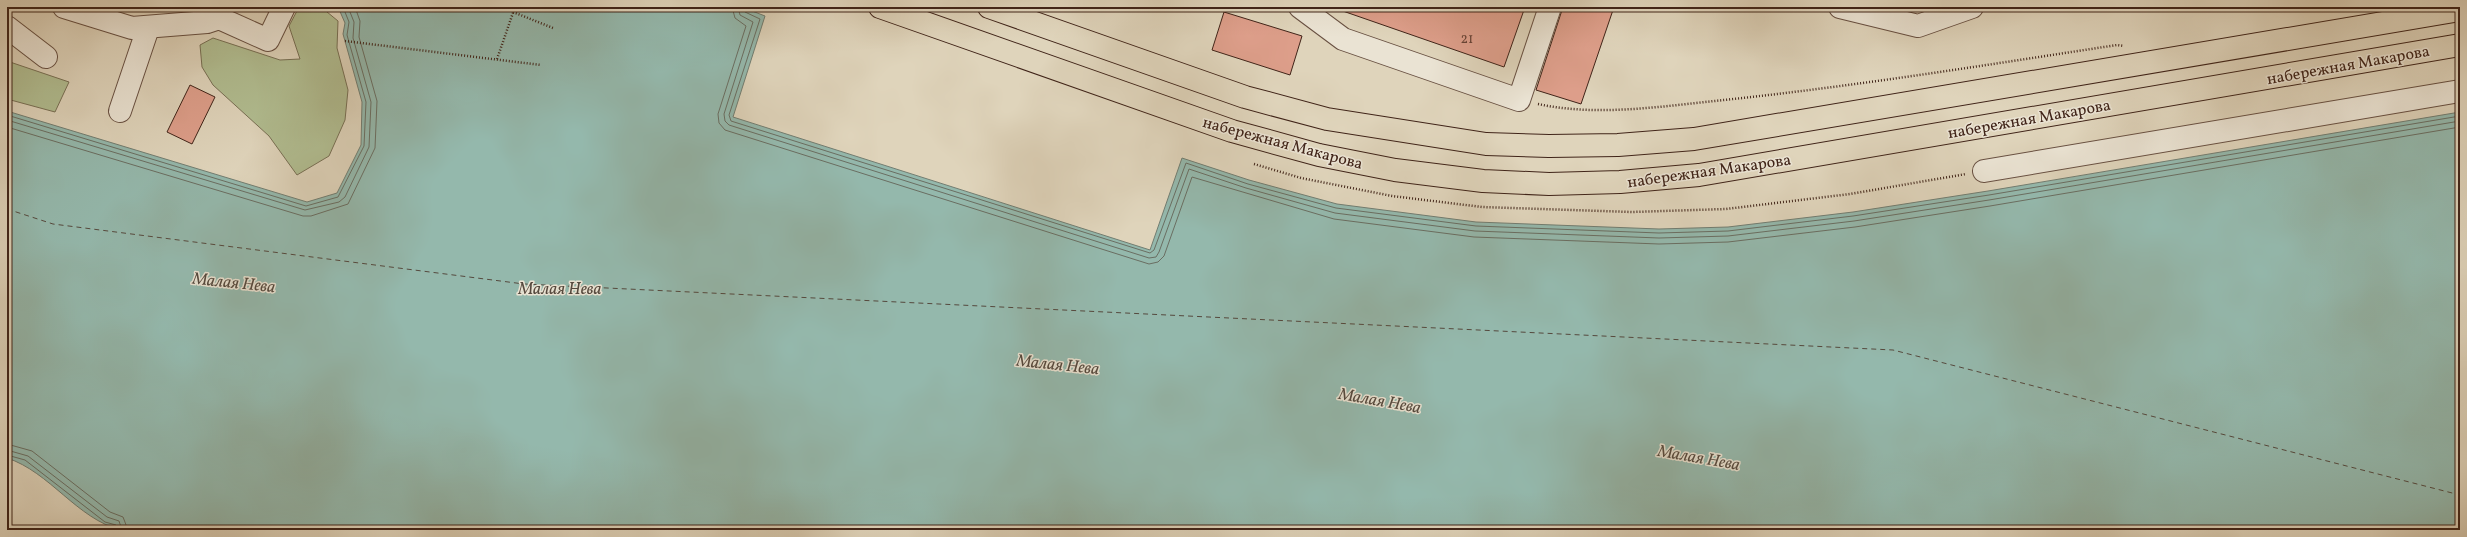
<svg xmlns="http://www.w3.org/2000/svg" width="2467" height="537" viewBox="0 0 2467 537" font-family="Vollkorn,serif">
<rect width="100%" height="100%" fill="#dfd4bb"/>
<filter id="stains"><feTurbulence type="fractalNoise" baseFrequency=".005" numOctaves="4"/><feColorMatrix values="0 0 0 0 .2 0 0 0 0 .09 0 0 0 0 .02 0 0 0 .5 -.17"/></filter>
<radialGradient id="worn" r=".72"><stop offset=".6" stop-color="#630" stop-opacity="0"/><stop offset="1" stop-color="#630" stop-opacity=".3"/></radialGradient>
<g fill="#b1bd91" stroke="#787055">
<path d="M321,7L338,21L337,48L348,90L345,120L329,156L297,175L269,136L213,85L202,67L200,45L213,38L280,60L300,59L289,26L298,9Z"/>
<path d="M7,61L69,82L55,112L7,99Z"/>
</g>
<path fill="#94b8ac" stroke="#727d71" d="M338,7H742L765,16L733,117L1150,250L1182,158L1249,180L1337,204L1476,222L1659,229L1728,227L1853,212L1988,191L2460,112V530H121C77,519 50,472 7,458V111L307,202L337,193L361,145L362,102L343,34L345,23Z"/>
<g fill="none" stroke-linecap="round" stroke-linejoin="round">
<g stroke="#6a6e62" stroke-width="1">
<path d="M732,7L735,18L746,26L718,114L719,123L725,130L1149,264L1158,262L1164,256L1192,177L1334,219L1474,237L1659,244L1728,242L1855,227L1990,206L2460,127"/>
<path d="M738,7L740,15L753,22L724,114L725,121L729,125L1149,258L1156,257L1159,252L1189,169L1246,188L1335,213L1475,231L1659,238L1728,236L1854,221L1989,200L2460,121"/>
<path d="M743,7L745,12L760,19L729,115L731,121L1150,253L1154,250L1186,163L1248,184L1336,208L1476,226L1659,233L1728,231L1853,216L1989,195L2460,116"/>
<path d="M7,115L306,206L338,197L364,146L366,102L347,35L349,22L343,7"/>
<path d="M7,120L305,210L339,202L345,197L369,147L371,102L353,38L354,22L348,7"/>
<path d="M7,127L303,216H311L348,204L375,148L377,101L359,37L360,21L355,7"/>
<path d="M7,444L32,451L110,512L123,517L128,530"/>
<path d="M7,450L28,456L107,517L119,521L122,530"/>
<path d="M7,455L25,460L105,522L116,525L117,530"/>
</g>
<path stroke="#55493e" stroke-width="1" stroke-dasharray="5 4" stroke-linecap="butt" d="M7,209L53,224L524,284L1893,350L2460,495"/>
</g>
<g fill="#dd9e8a" stroke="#402419">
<path d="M1337,7H1525L1504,67L1337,9Z"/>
<path d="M1563,7H1614L1581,104L1536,90Z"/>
<path d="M1224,12L1302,36L1290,75L1212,50Z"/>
<path d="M190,85L215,97L192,144L167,132Z"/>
</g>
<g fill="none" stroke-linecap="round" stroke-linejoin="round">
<defs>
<g id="minor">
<path d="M64,7L132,28L207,22L219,18L268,40L284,7"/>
<path d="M1300,7L1343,39L1519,100L1550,7"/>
<path d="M1840,7L1918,26L1972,7"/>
<path d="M7,27L46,57"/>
<path d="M120,111L148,28"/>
<path d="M1984,171L2460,91"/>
</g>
<g id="major">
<path d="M880,7L1232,131L1319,155L1395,170L1483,181L1549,184L1620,182L1699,175L2460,45"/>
<path d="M989,7L1245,97L1327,119L1486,144L1549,146L1618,145L1694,139L2460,10"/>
</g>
</defs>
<use href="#minor" stroke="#685042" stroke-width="24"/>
<use href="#major" stroke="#402419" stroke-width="24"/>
<g stroke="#402419" stroke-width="2.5" stroke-dasharray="1 2" stroke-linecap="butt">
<path d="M513,12L553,28"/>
<path d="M345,41L541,65"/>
<path d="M497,59L515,7"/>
<path d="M1538,104C1598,117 1664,106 1724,100C1856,86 1986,65 2117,45L2124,46"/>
<path d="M1254,164L1301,178L1392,196L1482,207L1632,212L1726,209L1850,194L1966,174"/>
<path d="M7,527L14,530"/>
</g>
<use href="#minor" stroke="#eae3d3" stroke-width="22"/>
<use href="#major" stroke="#dfd4bb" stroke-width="22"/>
</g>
<g text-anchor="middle" stroke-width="3" stroke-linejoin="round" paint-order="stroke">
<g font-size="14" fill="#674235">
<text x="1467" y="43">21</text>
</g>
<g font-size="16" fill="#402419" stroke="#eae3d3">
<text transform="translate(2348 64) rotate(-10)" y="6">набережная Макарова</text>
<text transform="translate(2029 118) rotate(-10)" y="6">набережная Макарова</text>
<text transform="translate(1283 142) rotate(15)" y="6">набережная Макарова</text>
<text transform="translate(1709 170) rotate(-8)" y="6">набережная Макарова</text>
</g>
<g font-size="17" font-style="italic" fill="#55493e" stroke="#eae3d3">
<text transform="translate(234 282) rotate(6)" y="6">Малая Нева</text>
<text x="560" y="294">Малая Нева</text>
<text transform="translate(1058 364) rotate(6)" y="6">Малая Нева</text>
<text transform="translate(1380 400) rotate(10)" y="6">Малая Нева</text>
<text transform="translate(1699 457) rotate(10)" y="6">Малая Нева</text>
</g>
</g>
<rect width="2467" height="537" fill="none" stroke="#dfd4bb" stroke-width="24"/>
<rect x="8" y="8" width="2451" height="521" fill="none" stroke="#402419" stroke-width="2"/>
<rect x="12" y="12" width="2443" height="513" fill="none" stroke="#402419"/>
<rect width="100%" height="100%" filter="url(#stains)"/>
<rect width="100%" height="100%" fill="url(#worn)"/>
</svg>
